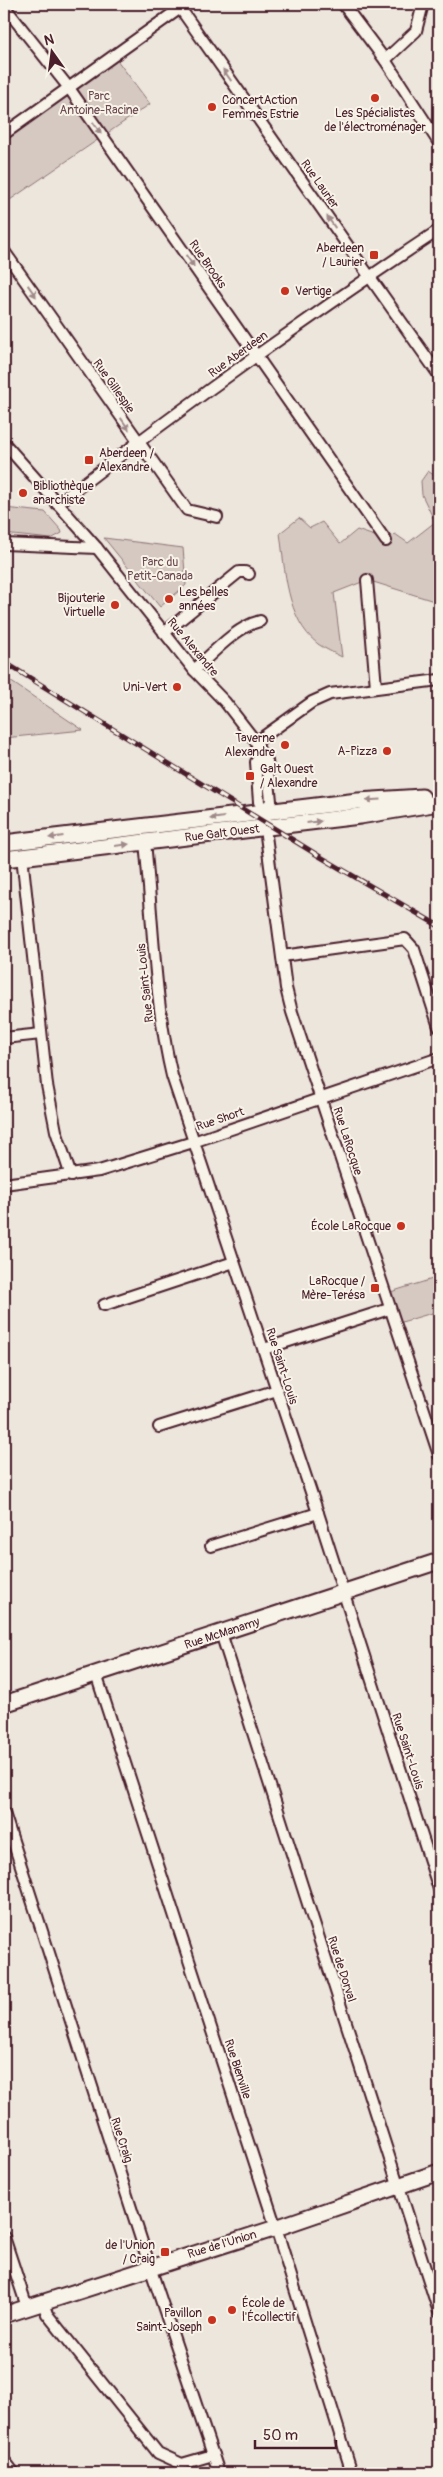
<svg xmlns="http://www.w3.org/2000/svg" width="443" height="2477" viewBox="0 0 443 2477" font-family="Pangolin,sans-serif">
<rect width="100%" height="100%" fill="#ece6dd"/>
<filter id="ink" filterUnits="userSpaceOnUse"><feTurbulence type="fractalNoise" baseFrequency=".02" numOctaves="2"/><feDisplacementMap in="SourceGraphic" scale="10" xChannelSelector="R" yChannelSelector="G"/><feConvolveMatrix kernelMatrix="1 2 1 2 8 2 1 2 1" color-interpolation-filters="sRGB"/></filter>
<g filter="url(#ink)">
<g fill="#d5c9c2" stroke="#907476">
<path d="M114,56L150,104L4,204V134Z"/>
<path d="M428,471L439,479V612L434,601L367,580L334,593L342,657C334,653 325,649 318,644C286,619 285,569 280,533L299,518L310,528L322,522L340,544L357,530L386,540L395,534L408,543L435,522L422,495L421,481Z"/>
<path d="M4,508L45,512L61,530L62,533L51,539L4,534Z"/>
<path d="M104,538L183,548L186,585L160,607Z"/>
<path d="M4,677L83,730L4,738Z"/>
<path d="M439,1277V1311L395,1324L384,1294Z"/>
</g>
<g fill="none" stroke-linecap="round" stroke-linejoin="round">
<defs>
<g id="street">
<path d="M343,4L385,60L439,143"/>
<path d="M4,6L69,88L386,541"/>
<path d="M180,8L439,375"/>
<path d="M385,60L416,31L423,4"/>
<path d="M4,134L186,4"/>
<path d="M4,251L187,510L217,517"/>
<path d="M4,443L97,548L194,670L225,702L256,742L261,755L267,761L271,801L265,812V828L286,988L292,1012L439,1455"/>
<path d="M57,504C181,408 308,317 439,230"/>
<path d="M4,544L97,548"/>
<path d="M367,580L376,687"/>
<path d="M164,633L239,572H245L249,574"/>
<path d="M194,670C213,653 236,627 260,621"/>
<path d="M256,742L312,702L330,694L439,680"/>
<path d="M261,755L256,762L259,802L265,812"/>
<path d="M145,842C153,920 154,1000 172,1076L318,1513L439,1889"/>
<path d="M22,856L47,1085L56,1131L71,1176"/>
<path d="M282,956L405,939L414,949L439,1027"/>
<path d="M4,1038L41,1034"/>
<path d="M4,1184L99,1171L193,1142L439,1058"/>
<path d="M104,1305L234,1262"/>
<path d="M264,1349L389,1309"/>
<path d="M159,1427L277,1390"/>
<path d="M211,1546L318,1513"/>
<path d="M221,1633L439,2312"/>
<path d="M96,1674L276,2228L352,2473"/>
<path d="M4,1813L150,2267L219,2473"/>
<path d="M4,2237L27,2307"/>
<path d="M43,2303L47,2314L158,2453L182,2464L213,2455"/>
</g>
<g id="secondary">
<path d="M4,843L358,801L422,797"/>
<path d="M4,859L360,816L439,803"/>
<path d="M4,1704L439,1561"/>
<path d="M4,2315L276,2228L439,2172"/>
<path d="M4,2464L11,2473"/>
</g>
</defs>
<use href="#street" stroke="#4a1f2b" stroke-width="14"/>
<use href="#secondary" stroke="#4a1f2b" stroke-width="19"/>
<use href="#street" stroke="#f7f3e8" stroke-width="10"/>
<use href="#secondary" stroke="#f7f3e8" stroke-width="15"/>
<defs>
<path id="rail" d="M4,662L319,856L439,926"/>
</defs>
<use href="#rail" stroke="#4a1f2b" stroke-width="5"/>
<use href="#rail" stroke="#f7f3e8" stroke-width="3" stroke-dasharray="9" stroke-linecap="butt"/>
</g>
<defs><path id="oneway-solid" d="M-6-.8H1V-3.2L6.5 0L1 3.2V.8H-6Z" transform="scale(1.25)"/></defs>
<g fill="#a0898a">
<use href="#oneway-solid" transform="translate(227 75) rotate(-125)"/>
<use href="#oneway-solid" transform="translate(97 128) rotate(55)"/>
<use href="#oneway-solid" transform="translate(331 222) rotate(-125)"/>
<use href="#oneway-solid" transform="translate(190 261) rotate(55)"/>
<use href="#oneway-solid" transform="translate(32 291) rotate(55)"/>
<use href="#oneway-solid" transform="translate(125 424) rotate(55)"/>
<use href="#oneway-solid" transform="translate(373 800) rotate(176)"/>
<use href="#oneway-solid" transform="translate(217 818) rotate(173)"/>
<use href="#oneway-solid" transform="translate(314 822) rotate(-7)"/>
<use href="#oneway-solid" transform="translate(56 837) rotate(173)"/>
<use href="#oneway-solid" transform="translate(122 845) rotate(-7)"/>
</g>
</g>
<g fill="#c8321e" stroke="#f7f3e8" stroke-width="2">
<circle cx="375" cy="98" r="5"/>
<circle cx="212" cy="107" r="5"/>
<rect x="369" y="250" width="10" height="10" rx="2.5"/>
<circle cx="285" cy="291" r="5"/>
<rect x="84" y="455" width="10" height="10" rx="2.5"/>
<circle cx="23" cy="493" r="5"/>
<circle cx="169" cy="599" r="5"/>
<circle cx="115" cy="605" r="5"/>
<circle cx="177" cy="687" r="5"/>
<circle cx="285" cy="745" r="5"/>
<circle cx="387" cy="751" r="5"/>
<rect x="245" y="771" width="10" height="10" rx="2.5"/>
<circle cx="401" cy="1226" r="5"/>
<rect x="370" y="1283" width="10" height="10" rx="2.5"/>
<rect x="160" y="2247" width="10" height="10" rx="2.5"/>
<circle cx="232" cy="2310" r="5"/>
<circle cx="212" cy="2320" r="5"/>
</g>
<g text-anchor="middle" stroke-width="4" stroke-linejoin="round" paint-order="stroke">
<g font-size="12" fill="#6d4a51" stroke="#f7f3e8">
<text x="99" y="100">Parc<tspan x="99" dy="14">Antoine-Racine</tspan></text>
<text x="160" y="566">Parc du<tspan x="160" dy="14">Petit-Canada</tspan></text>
</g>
<g font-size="12" fill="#4a1f2b" stroke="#f7f3e8" text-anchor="end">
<text x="222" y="104" text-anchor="start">ConcertAction<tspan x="222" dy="14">Femmes Estrie</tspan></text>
<text x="375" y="117" text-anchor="middle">Les Spécialistes<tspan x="375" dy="14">de l'électroménager</tspan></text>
<text x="364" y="252">Aberdeen<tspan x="364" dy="14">/ Laurier</tspan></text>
<text x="295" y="295" text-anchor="start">Vertige</text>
<text x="99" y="457" text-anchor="start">Aberdeen /<tspan x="99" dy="14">Alexandre</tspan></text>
<text x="33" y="490" text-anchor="start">Bibliothèque<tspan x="33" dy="14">anarchiste</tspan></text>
<text x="179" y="596" text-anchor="start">Les belles<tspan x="179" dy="14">années</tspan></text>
<text x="105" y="602">Bijouterie<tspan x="105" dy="14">Virtuelle</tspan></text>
<text x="167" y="691">Uni-Vert</text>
<text x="275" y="742">Taverne<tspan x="275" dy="14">Alexandre</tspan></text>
<text x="377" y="755">A-Pizza</text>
<text x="260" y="773" text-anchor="start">Galt Ouest<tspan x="260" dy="14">/ Alexandre</tspan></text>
<text x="391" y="1230">École LaRocque</text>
<text x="365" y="1285">LaRocque /<tspan x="365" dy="14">Mère-Terésa</tspan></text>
<text x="155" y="2249">de l'Union<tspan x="155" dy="14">/ Craig</tspan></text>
<text x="242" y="2307" text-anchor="start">École de<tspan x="242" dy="14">l'Écollectif</tspan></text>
<text x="202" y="2317">Pavillon<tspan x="202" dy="14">Saint-Joseph</tspan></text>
</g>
<g font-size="12" fill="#4a1f2b" stroke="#f7f3e8">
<text transform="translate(320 184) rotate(55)" y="4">Rue Laurier</text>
<text transform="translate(208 264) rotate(55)" y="4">Rue Brooks</text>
<text transform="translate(238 354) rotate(-36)" y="4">Rue Aberdeen</text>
<text transform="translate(114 386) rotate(55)" y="4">Rue Gillespie</text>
<text transform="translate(193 647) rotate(50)" y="4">Rue Alexandre</text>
<text transform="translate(222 833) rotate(-7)" y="4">Rue Galt Ouest</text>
<text transform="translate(145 983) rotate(-96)" y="4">Rue Saint-Louis</text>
<text transform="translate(220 1119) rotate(-19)" y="4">Rue Short</text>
<text transform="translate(348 1141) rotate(72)" y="4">Rue LaRocque</text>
<text transform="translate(282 1366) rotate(72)" y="4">Rue Saint-Louis</text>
<text transform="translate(222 1633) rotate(-18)" y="4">Rue McManamy</text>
<text transform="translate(408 1751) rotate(72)" y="4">Rue Saint-Louis</text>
<text transform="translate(342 1969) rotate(72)" y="4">Rue de Dorval</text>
<text transform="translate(238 2069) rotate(72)" y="4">Rue Bienville</text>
<text transform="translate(122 2140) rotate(72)" y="4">Rue Craig</text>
<text transform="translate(222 2244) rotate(-17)" y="4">Rue de l'Union</text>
</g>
</g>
<rect width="443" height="2477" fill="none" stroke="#f7f3e8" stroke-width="20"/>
<rect x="10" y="10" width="423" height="2457" fill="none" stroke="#4a1f2b" stroke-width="2" filter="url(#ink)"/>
<g transform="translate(52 52) rotate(346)" stroke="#f7f3e8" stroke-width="4" paint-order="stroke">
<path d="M0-4L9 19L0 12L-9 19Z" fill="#4a1f2b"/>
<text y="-8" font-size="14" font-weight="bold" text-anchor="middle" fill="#4a1f2b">N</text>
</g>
<path d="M255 2440v8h81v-8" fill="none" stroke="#4a1f2b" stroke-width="2.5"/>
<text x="263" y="2440" font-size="15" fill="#4a1f2b" stroke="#f7f3e8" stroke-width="4" paint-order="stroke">50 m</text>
</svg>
